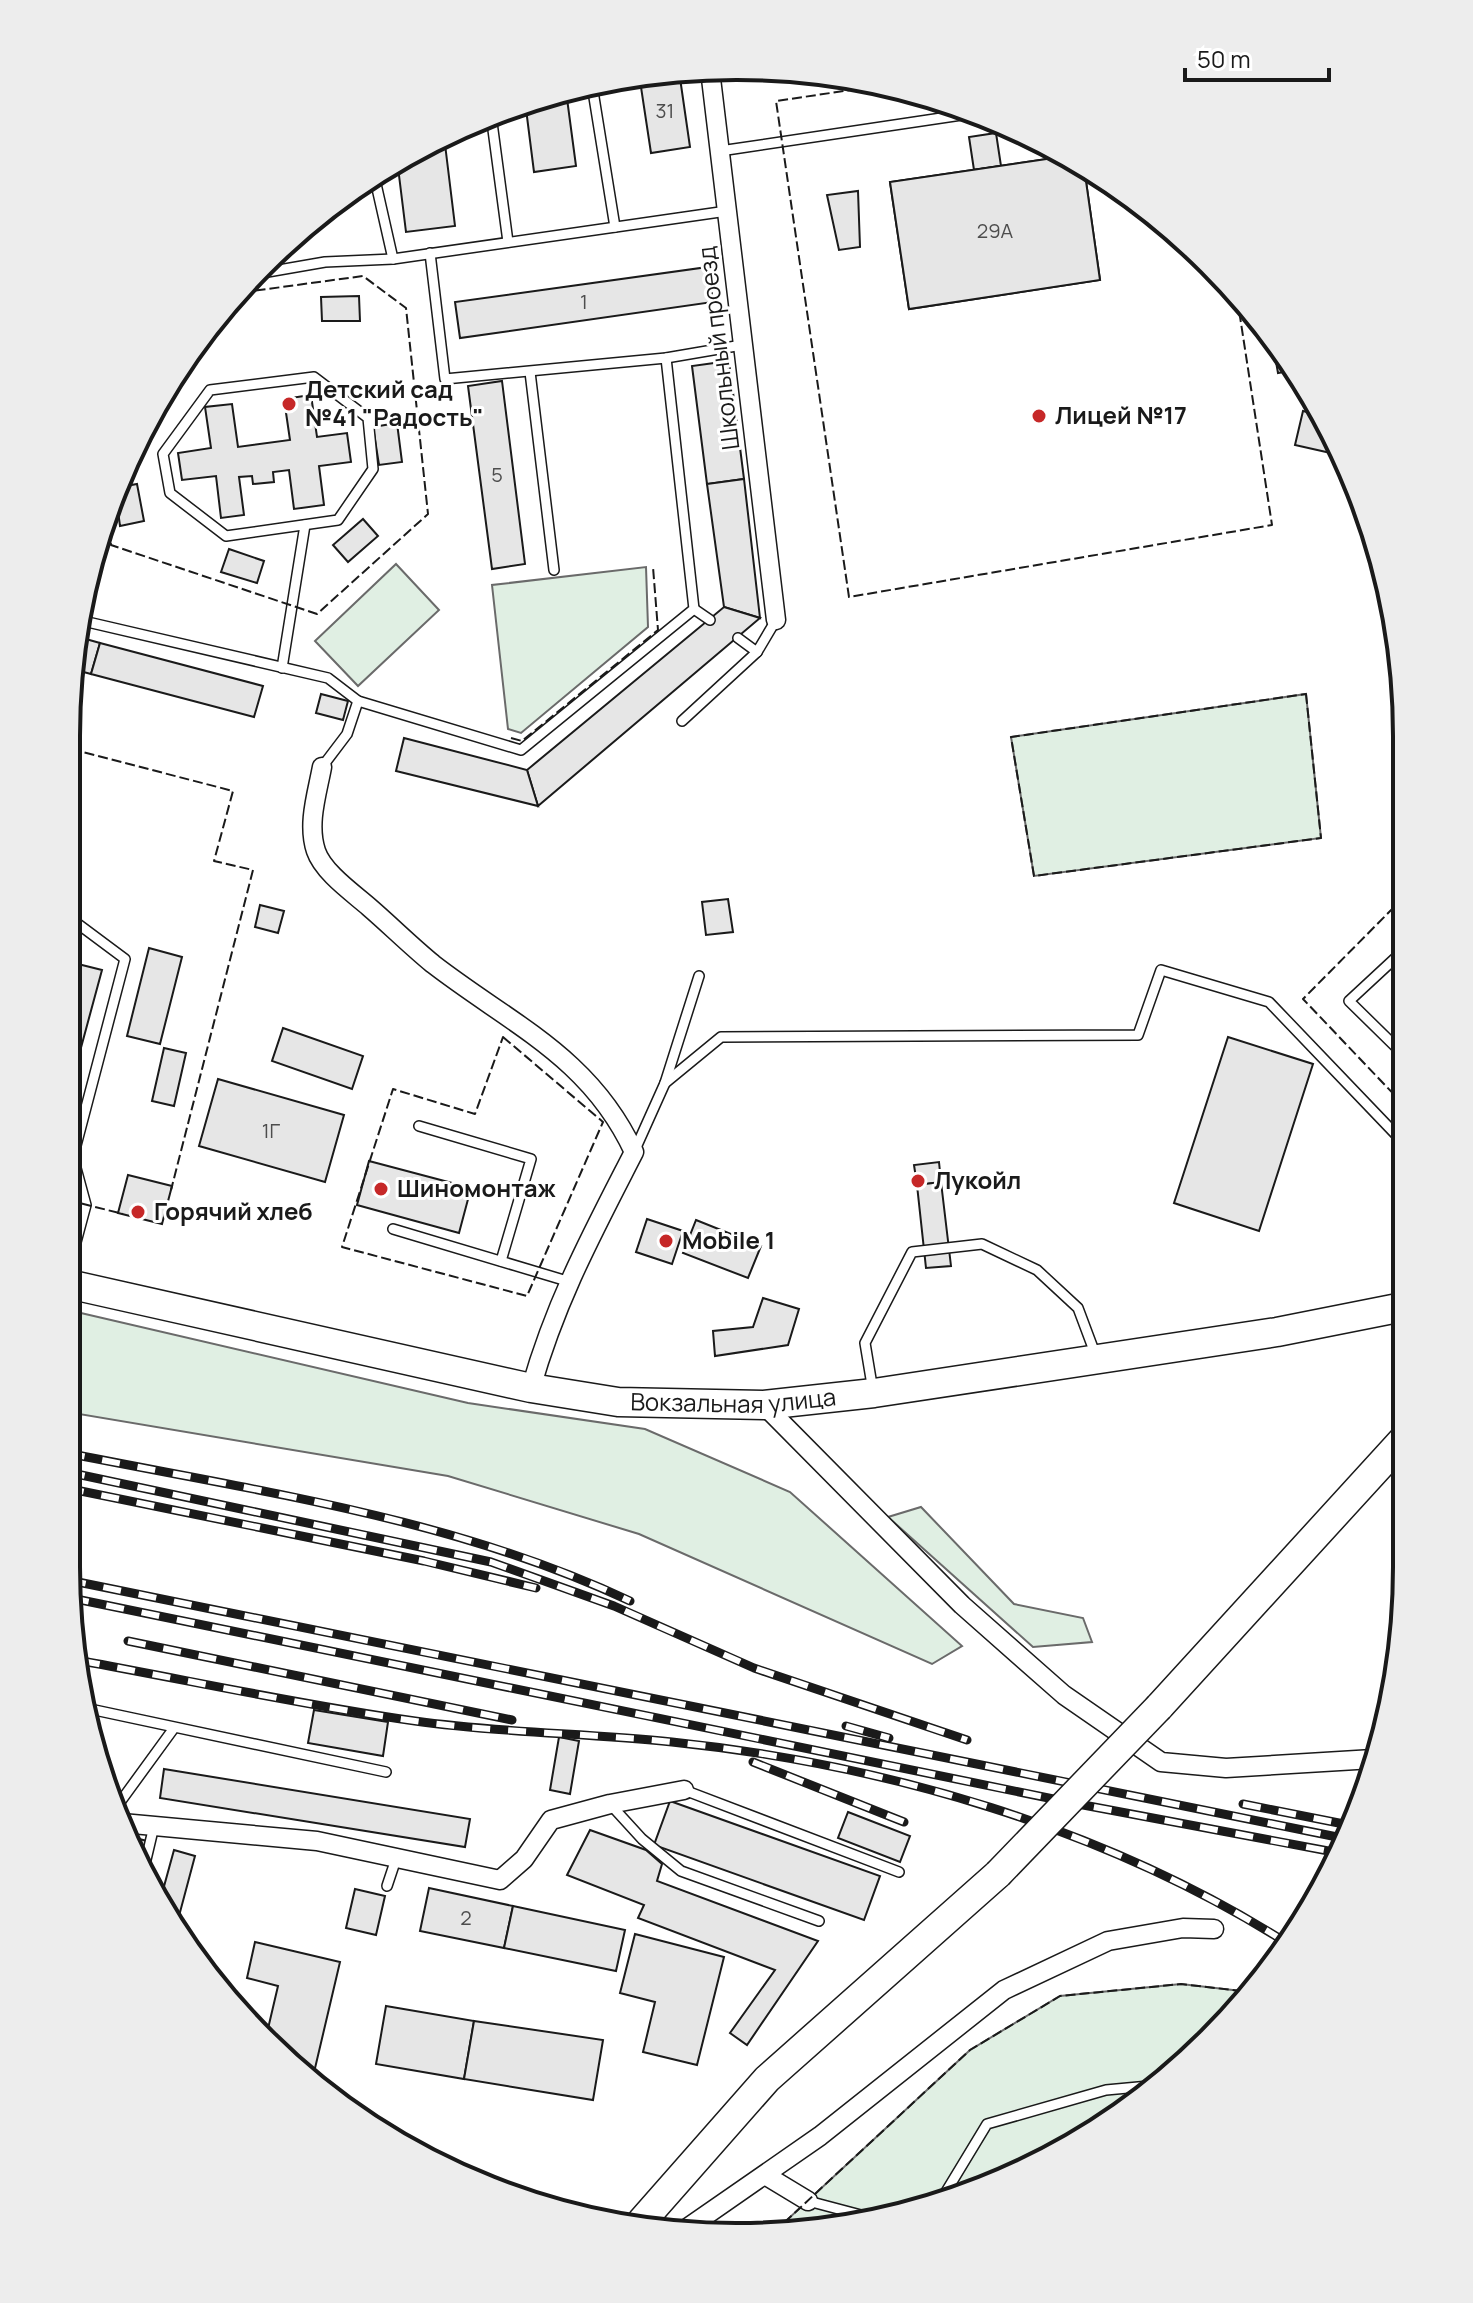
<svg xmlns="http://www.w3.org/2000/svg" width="1473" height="2303" viewBox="0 0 1473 2303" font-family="Manrope,sans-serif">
<rect width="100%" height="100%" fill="#fff"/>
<g fill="#e0efe3" stroke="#6a6a6a" stroke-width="2">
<path d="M396,564L439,610L358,686L315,641Z"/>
<path d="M646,567L648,627L521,733L508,729L492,585Z"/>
<path d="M1306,694L1321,838L1034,876L1011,737Z"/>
<path d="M68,1310L468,1403L645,1429L790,1492L962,1646L932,1664L639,1534L448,1476L67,1412Z"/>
<path d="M921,1507L1014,1604L1083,1618L1092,1642L1033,1647L888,1517Z"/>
<path d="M1181,1984L1250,1992L1109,2124L910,2214L774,2232L970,2050L1060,1996Z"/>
</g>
<g fill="#e6e6e6" stroke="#1a1a1a" stroke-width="2" fill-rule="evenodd">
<path d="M679,71L690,147L651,153L639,74Z"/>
<path d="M566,91L576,166L534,172L525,101Z"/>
<path d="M996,133L1001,166L974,170L969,137Z"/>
<path d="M444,136L455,226L406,232L397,159Z"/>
<path d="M1067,156L1084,167L1100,280L909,309L890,182ZM1017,206L1026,262L943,276L934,219Z"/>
<path d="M1067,156L1084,167L1100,280L909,309L890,182Z"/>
<path d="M858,191L860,247L839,250L827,195Z"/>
<path d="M708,267L713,302L460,338L455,302Z"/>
<path d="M359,296L360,321H322L321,297Z"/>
<path d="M1271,333L1294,370L1278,373Z"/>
<path d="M729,361L744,479L707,484L692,366Z"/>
<path d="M502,381L525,564L492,569L468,386Z"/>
<path d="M311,395L317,437L347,433L351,462L319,466L324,505L294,509L289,470L273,472L274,482L253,484L252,476L239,477L244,515L221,518L216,476L182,480L178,453L211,448L205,407L232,404L238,447L290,440L284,399Z"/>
<path d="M1303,411L1323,416L1344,456L1295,445Z"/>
<path d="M397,423L402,462L379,465L373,427Z"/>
<path d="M744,479L760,618L724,607L707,484Z"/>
<path d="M137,484L144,521L120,526L115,488Z"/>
<path d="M363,519L378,536L348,562L333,545Z"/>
<path d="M229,549L264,561L257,583L221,572Z"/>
<path d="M724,607L760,618L538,806L527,770Z"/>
<path d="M75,636L100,643L91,674L72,669Z"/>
<path d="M100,643L263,686L254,717L91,674Z"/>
<path d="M321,694L348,701L343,720L316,713Z"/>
<path d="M404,738L527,770L538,806L396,771Z"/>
<path d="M728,899L733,932L706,935L702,902Z"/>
<path d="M260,905L284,911L278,933L255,927Z"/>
<path d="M149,948L182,957L160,1044L127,1036Z"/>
<path d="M70,962L102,970L69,1092Z"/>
<path d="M283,1028L363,1056L352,1089L272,1061Z"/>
<path d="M1228,1037L1313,1064L1259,1231L1174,1203Z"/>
<path d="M164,1048L186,1053L174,1106L152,1101Z"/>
<path d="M218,1079L344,1115L325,1182L199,1146Z"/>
<path d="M369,1161L471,1188L459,1233L357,1205Z"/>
<path d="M939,1162L941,1182L917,1185L914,1165Z"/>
<path d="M128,1175L172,1186L162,1224L118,1213Z"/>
<path d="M941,1182L951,1266L926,1268L917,1185Z"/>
<path d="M647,1219L683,1231L672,1264L636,1252Z"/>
<path d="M696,1220L761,1246L748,1278L683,1253Z"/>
<path d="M763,1298L799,1309L788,1345L715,1356L713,1331L753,1327Z"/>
<path d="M314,1710L388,1722L383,1756L308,1743Z"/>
<path d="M559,1737L579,1741L570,1794L550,1790Z"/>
<path d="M164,1769L470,1819L465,1847L160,1798Z"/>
<path d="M670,1801L880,1876L864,1920L654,1845Z"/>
<path d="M848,1812L910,1836L900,1862L838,1838Z"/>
<path d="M590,1830L646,1850L662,1864L657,1881L818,1941L747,2045L730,2033L775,1970L638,1918L644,1905L567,1875Z"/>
<path d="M128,1836L147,1841L142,1863Z"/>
<path d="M174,1850L195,1856L175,1931L160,1901Z"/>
<path d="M429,1888L513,1906L504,1948L420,1931Z"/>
<path d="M355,1889L385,1896L376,1935L346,1928Z"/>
<path d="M513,1906L625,1930L616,1971L504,1948Z"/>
<path d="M635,1934L724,1957L697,2065L643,2052L655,2002L620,1993Z"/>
<path d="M255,1942L340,1962L312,2081L267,2033L278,1986L247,1978Z"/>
<path d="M386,2006L474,2021L464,2079L376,2064Z"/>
<path d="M474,2021L603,2040L593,2100L464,2079Z"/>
</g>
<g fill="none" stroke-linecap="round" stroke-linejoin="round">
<defs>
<g id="lane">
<path d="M592,85L615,227"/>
<path d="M491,115L508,242"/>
<path d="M720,151L975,113"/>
<path d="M374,175L393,259"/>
<path d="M430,253L445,379L666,358L742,345"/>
<path d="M256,274L325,262L393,259L727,211"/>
<path d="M530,372L554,570"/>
<path d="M314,377L368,418L373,469L338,520L226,536L170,493L163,454L210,390Z"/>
<path d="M694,609L710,620"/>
<path d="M79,620L328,678L358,701L521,750L694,609L666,358"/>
<path d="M738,638L757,652L776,620"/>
<path d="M282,668L305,525"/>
<path d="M682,721L757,652"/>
<path d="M322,767L347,734L358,701"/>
<path d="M1404,1055L1349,1001L1404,950"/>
<path d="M665,1083L721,1037L1138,1035L1161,970L1269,1002L1404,1143"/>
<path d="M419,1126L531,1159L501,1261"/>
<path d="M634,1152L665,1083L699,976"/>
<path d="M393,1229L567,1281"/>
<path d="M68,1272L86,1205L73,1157L125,959L70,918"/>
<path d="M873,1391L865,1343L912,1252L982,1244L1037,1270L1078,1308L1096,1356"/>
<path d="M90,1709L386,1772"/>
<path d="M684,1790L899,1872"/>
<path d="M610,1804L642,1839L681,1871L819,1921"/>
<path d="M115,1809L174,1728"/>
<path d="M144,1868L154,1826"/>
<path d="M387,1886L396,1859"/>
<path d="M941,2200L987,2124L1106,2090L1149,2086"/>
<path d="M808,2201L876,2219"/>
</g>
<g id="street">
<path d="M710,70L776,620"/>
<path d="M322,767C317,794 307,824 316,851C323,872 353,893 369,907C391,926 411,946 433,964C512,1025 590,1057 634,1152C593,1232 556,1300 531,1388"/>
<path d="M764,1405L962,1605L1064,1695L1161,1762L1226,1768L1373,1759"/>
<path d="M122,1823L317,1841L500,1880L524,1859L551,1820L610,1804L684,1790"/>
<path d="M765,2175L808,2201"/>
<path d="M686,2229L820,2136L1004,1990L1108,1941L1183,1928L1214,1929"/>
</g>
<g id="primary">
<path id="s1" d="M68,1284L531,1388L618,1402L764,1405L874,1393L1277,1332L1403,1307"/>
<path d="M1159,1707L1402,1441"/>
<path d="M642,2221L767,2079L998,1874"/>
</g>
</defs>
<use href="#lane" stroke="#1a1a1a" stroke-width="12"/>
<use href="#street" stroke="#1a1a1a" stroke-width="21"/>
<use href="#primary" stroke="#1a1a1a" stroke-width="31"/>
<use href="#lane" stroke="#fff" stroke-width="9"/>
<use href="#street" stroke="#fff" stroke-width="18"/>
<use href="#primary" stroke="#fff" stroke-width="28"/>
<defs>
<g id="rail">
<path d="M67,1453C256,1491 454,1518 630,1601"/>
<path d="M67,1472L491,1562L614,1606L754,1668L967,1740"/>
<path d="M66,1488L424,1561L536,1588"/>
<path d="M68,1580L1347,1839"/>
<path d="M71,1598L1078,1804L1339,1853"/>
<path d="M128,1641L512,1720"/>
<path d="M82,1661C192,1681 303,1705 415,1721C500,1733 586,1733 672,1742C885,1764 1105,1828 1287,1943"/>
<path d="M846,1726L889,1738"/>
<path d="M753,1762L904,1822"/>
<path d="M1243,1804L1354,1826"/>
</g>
</defs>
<use href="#rail" stroke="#1a1a1a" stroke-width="9"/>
<use href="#rail" stroke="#fff" stroke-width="6" stroke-dasharray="18" stroke-linecap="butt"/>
<defs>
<path id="primary-bridge" d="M998,1874L1159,1707"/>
</defs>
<use href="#primary-bridge" stroke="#1a1a1a" stroke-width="31" stroke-linecap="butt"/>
<use href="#primary-bridge" stroke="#fff" stroke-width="28"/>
<g stroke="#1a1a1a" stroke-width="2" stroke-dasharray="10 4" stroke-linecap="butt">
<path d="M885,85L776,101L849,597L1272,525L1237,297"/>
<path d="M108,515L111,545L317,614L428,514L406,308L363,276L238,293"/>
<path d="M1306,694L1321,838L1034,876L1011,737Z"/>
<path d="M511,738L522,741L658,630L653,567"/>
<path d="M71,749L233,791L214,861L253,870L171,1190"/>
<path d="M503,1037L603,1122L527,1296L342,1247L393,1089L475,1114Z"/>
<path d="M1404,1105L1303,999L1405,896"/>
<path d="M68,1200L123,1214"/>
<path d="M774,2232L970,2050L1060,1996L1181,1984L1250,1992"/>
</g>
</g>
<g fill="#c62828" stroke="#fff" stroke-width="3">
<circle cx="289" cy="404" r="8"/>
<circle cx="1039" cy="416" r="8"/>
<circle cx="918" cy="1181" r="8"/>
<circle cx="381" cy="1189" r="8"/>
<circle cx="138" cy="1212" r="8"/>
<circle cx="666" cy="1241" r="8"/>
</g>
<g text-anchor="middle" stroke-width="6" stroke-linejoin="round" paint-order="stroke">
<g font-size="20" fill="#4d4d4d">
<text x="665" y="118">31</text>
<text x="995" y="238">29А</text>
<text x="584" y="309">1</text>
<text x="497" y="482">5</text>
<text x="271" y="1138">1Г</text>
<text x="466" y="1925">2</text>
</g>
<g font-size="24" fill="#1a1a1a" stroke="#fff">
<text transform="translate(719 348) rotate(-97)" y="8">Школьный проезд</text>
<text dy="8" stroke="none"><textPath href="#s1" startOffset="678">Вокзальная улица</textPath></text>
</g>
<g font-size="24" font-weight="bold" fill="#1a1a1a" stroke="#fff" text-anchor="start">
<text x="305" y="398">Детский сад<tspan x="305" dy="28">№41 "Радость"</tspan></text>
<text x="1055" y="424">Лицей №17</text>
<text x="934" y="1189">Лукойл</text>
<text x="397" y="1197">Шиномонтаж</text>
<text x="154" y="1220">Горячий хлеб</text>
<text x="682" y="1249">Mobile 1</text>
</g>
</g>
<path d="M0 0H1473V2303H0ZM736 80H737A656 656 0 0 1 1393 736V1567A656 656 0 0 1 737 2223H736A656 656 0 0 1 80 1567V736A656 656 0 0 1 736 80Z" fill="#ededed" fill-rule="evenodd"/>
<path fill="none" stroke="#1a1a1a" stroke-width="4" d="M736 80H737A656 656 0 0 1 1393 736V1567A656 656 0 0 1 737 2223H736A656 656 0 0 1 80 1567V736A656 656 0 0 1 736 80Z"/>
<path d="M1185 68v12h144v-12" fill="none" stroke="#1a1a1a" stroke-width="4"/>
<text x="1197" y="68" font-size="24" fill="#1a1a1a" stroke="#ffffff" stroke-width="6" paint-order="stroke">50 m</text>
</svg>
